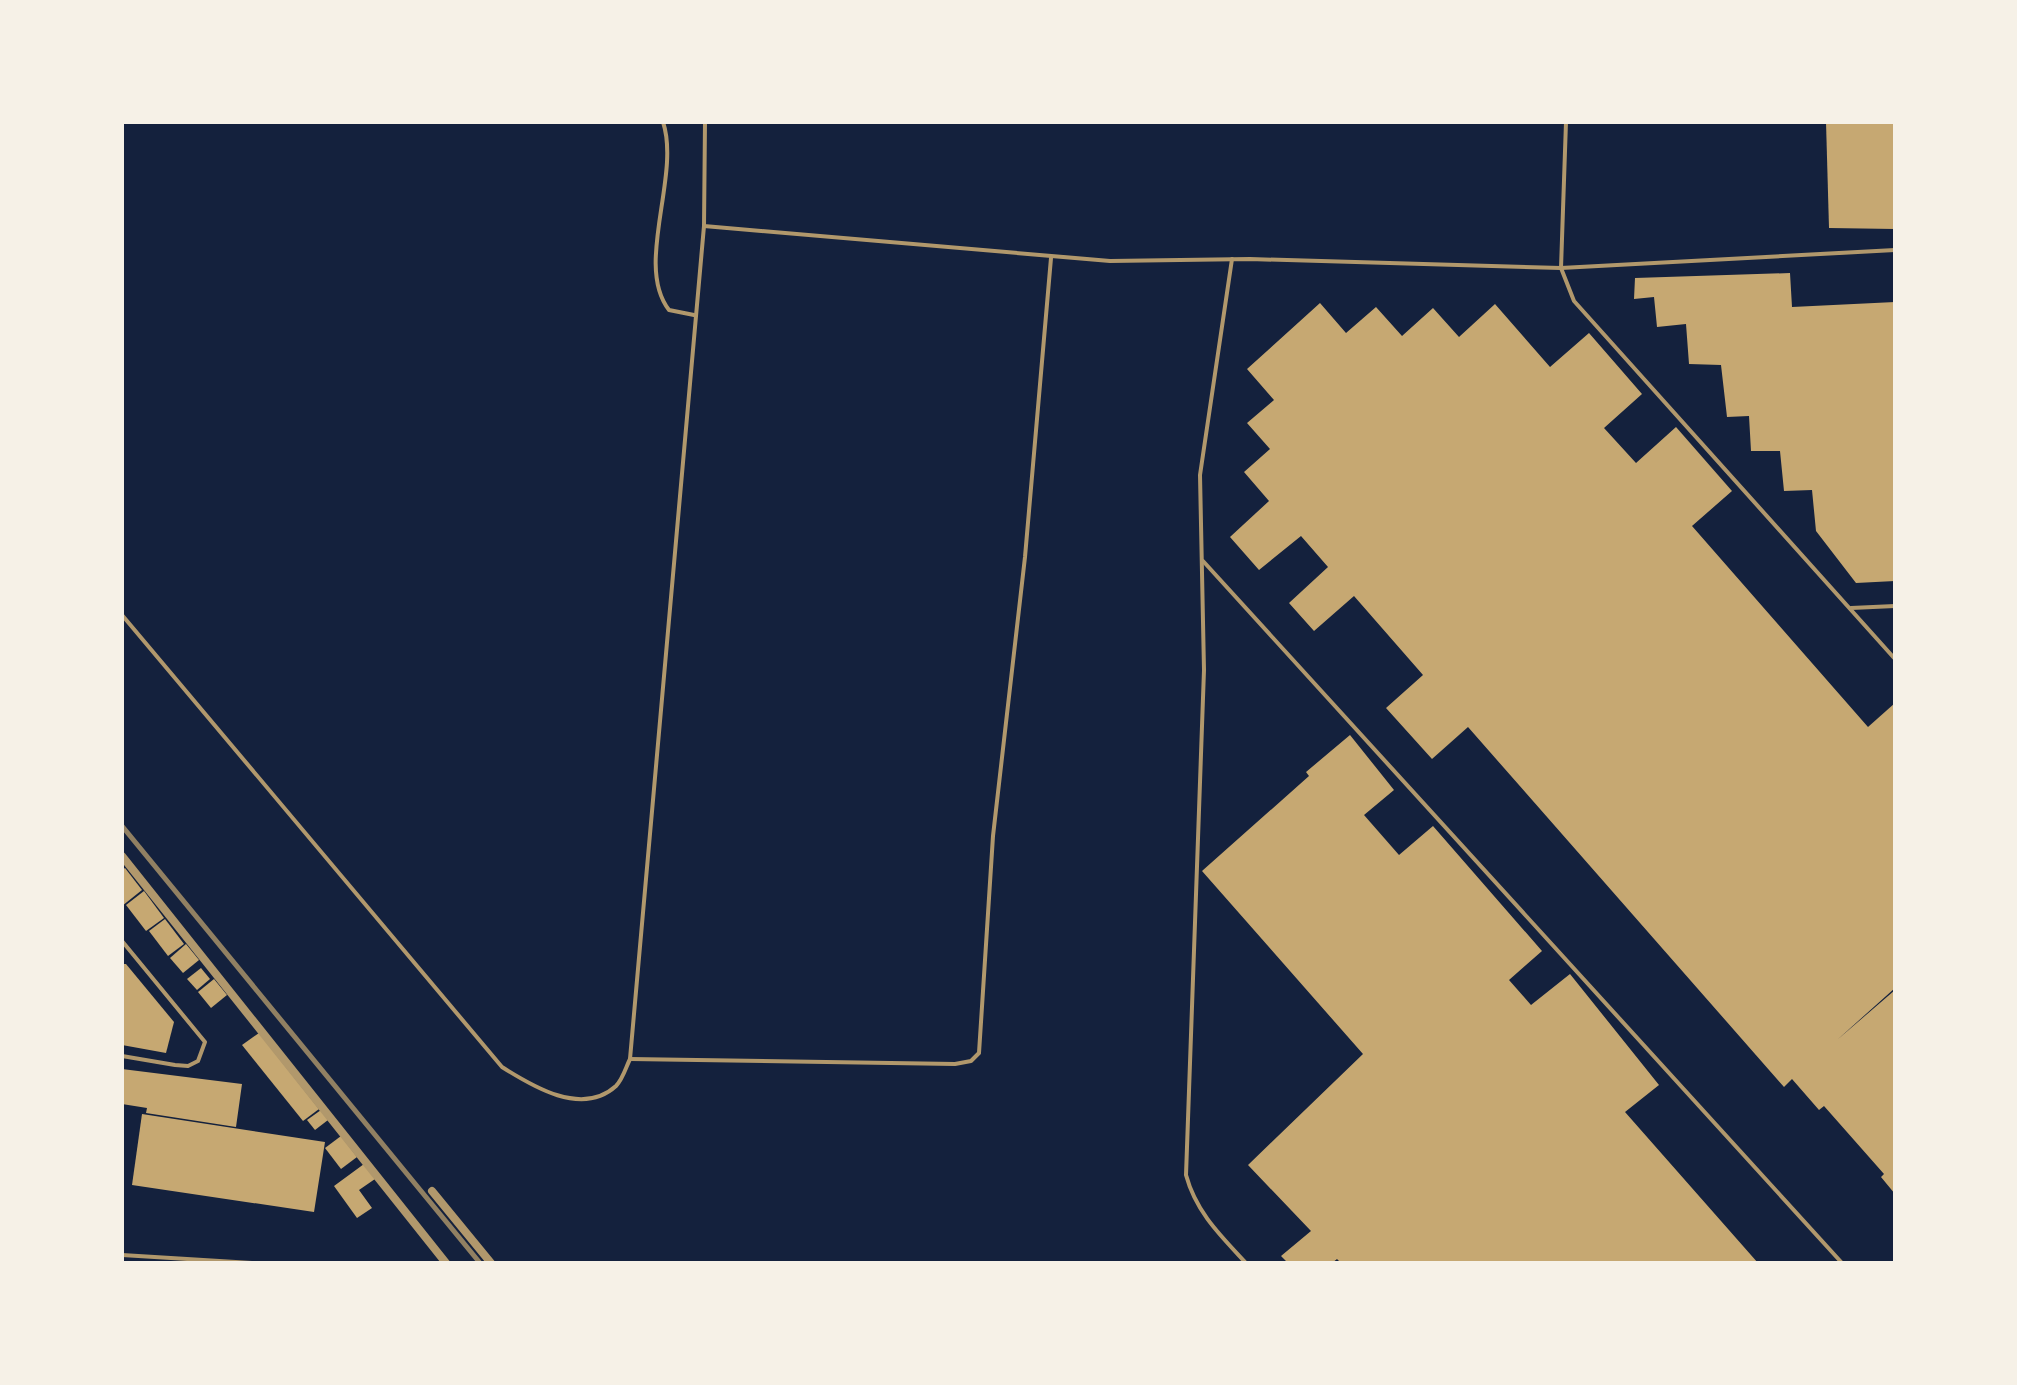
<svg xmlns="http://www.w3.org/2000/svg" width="2017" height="1385" viewBox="0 0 2017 1385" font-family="Poppins,sans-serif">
<rect width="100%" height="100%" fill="#14213d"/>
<g fill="#c6a872">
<path d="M1826,122H1895V229L1829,228Z"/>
<path d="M1790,273L1792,307L1895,302V581L1856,583L1816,531L1812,490L1784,491L1780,451H1751L1749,416L1727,417L1721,365L1689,364L1686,324L1657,327L1654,297L1634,299L1635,278Z"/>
<path d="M1320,303L1346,333L1376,307L1402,336L1433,308L1459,337L1495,304L1550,367L1589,333L1642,394L1604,428L1636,463L1676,427L1732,491L1692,526L1868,727L1895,703V988L1837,1040L1895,990V1194L1881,1177L1884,1174L1824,1106L1819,1110L1792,1079L1784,1087L1468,727L1432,759L1386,708L1423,675L1354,596L1314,631L1289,603L1328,567L1301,536L1259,570L1230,537L1269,501L1244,472L1270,449L1247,423L1274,400L1247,369Z"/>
<path d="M1350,735L1394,790L1364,815L1399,855L1433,826L1542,951L1509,980L1531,1005L1570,974L1659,1085L1625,1112L1758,1263H1341L1337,1259L1332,1263H1288L1281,1256L1311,1231L1248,1165L1363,1054L1202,871L1309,776L1306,772Z"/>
<path d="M125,868L142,890L122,906V870Z"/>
<path d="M144,891L164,918L146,931L126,905Z"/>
<path d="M165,919L184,944L168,956L149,931Z"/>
<path d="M186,944L199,960L183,973L170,958Z"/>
<path d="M122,964H126L174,1022L166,1053L122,1045Z"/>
<path d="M201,968L210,979L197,990L187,979Z"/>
<path d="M214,979L227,995L211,1008L198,992Z"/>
<path d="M259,1033L319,1109L303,1121L242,1045Z"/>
<path d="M122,1069L242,1084L236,1127L146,1113L147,1108L122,1104Z"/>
<path d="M321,1110L328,1120L315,1130L307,1120Z"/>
<path d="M142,1114L325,1142L314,1212L132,1185Z"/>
<path d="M341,1136L357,1157L341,1169L325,1148Z"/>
<path d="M364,1164L375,1179L359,1190L372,1208L357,1218L334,1186Z"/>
</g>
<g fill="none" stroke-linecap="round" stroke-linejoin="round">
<g stroke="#b1986c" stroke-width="4">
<path d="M663,122C681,176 634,265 669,310L694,315"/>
<path d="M705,122L704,226L1110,261L1250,259L1561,268L1895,250"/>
<path d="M1566,122L1561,268L1574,301L1895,659"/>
<path d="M1232,259L1200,475L1204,670L1186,1175C1196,1212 1220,1235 1246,1263"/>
<path d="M1203,561L1842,1263"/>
<path d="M1851,608L1895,606"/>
<path d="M122,615L502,1067C532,1086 582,1117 616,1086C623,1079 626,1067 630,1059L704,226"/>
<path d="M122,941L205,1042L198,1061L188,1066L175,1065L122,1056"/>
<path d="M630,1059L955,1064L971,1061L979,1053L993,836L1025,557L1051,258"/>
<path d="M122,1255L252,1263"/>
</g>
<g stroke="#b1986c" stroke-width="8">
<path d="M122,856L446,1263"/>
<path d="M432,1191L491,1263"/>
</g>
<path stroke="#918062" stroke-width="5" d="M122,826L480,1263"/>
</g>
<rect width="2017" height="1385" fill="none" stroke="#f6f1e7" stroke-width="248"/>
</svg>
